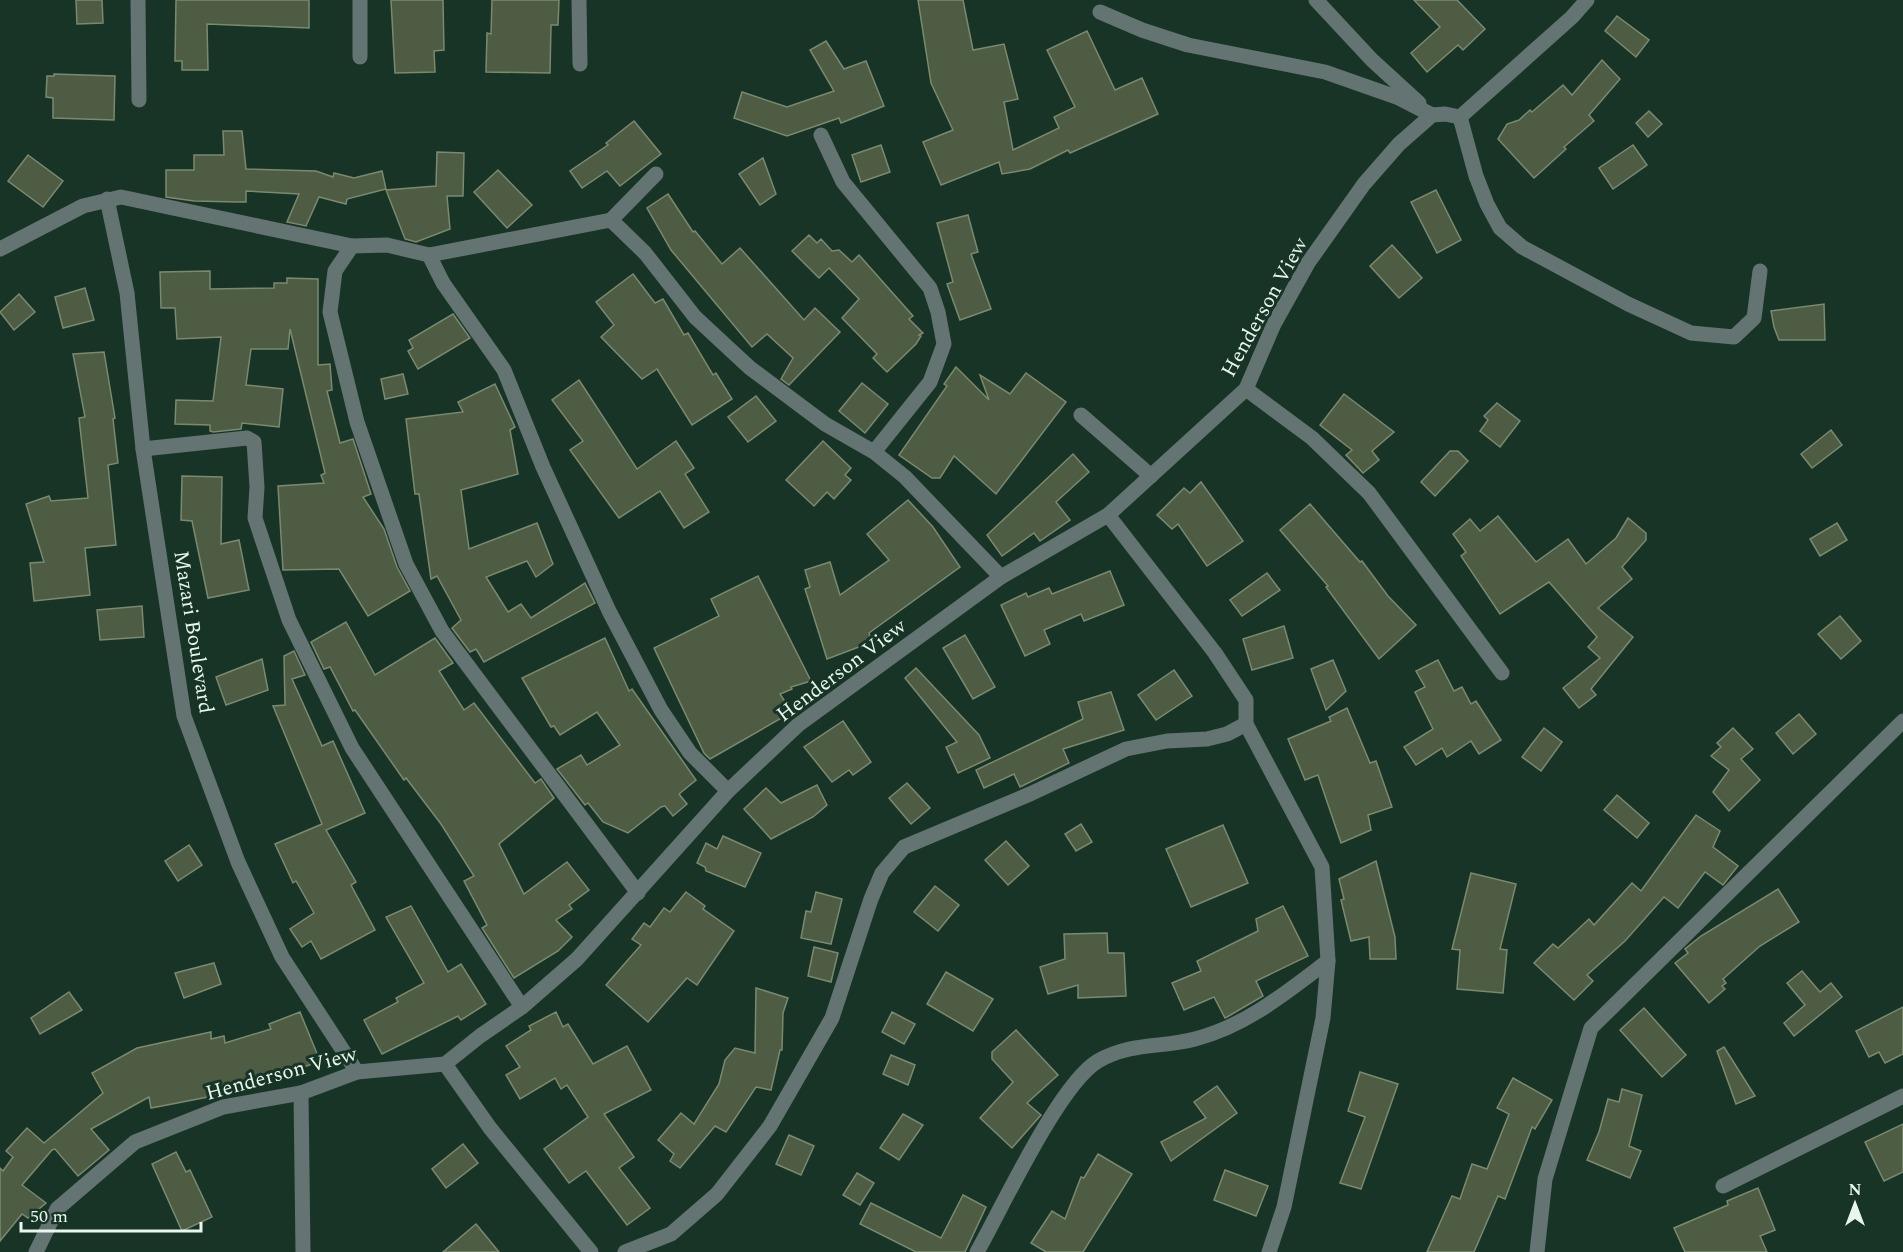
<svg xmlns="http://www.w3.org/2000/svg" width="1903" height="1252" viewBox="0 0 1903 1252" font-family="Spectral,serif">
<rect width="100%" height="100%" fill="#183426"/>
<g fill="#4d5c42" stroke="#7a8a6f" stroke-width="1.5">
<path d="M76,0H102L103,23L77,24Z"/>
<path d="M176,0H309V28L207,24L208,70H182V61H175Z"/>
<path d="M391,0H443L444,50L434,51L435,72L395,73Z"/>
<path d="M492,0H559L558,25H551L550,73L486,72L487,33L491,34Z"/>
<path d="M918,0H963L973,50L1004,44L1018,99L1004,102L1013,150L1059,128L1054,117L1075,107L1047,50L1087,31L1115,90L1142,78L1158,114L1070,153L1068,150L1030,169L1002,174L999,162L941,185L923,142L953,130L931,83Z"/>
<path d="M1414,0H1457L1485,29L1463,50L1458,45L1427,72L1411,53L1440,27Z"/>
<path d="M1617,16L1649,40L1636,57L1605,31Z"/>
<path d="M826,41L844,69L866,61L884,106L841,123L839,118L787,136L734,118L742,92L787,107L834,91L810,50Z"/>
<path d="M1602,60L1620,79L1589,115L1594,121L1564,147L1566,149L1534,178L1498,139L1507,124L1519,120L1530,110L1532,112L1563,85L1572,95Z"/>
<path d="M54,74L115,76L114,120L53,118V98L46,97L47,76H54Z"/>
<path d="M1649,111L1662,124L1648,137L1636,123Z"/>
<path d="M634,121L661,154L620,186L607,171L582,188L570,171L608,145L606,143Z"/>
<path d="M223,131H242L246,169L316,171L333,177L334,173L354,178L382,171L386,189L347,199L346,204L319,197L306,226L287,222L299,194L246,191V202H237L194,201L166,197V170H194V155H224Z"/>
<path d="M881,145L890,172L861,182L852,155Z"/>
<path d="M1633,145L1647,165L1613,189L1599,168Z"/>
<path d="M437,152L464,153L463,196H447L450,229L416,242L405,239L386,190L436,186Z"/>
<path d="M28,155L63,181L43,207L8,181Z"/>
<path d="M763,158L776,194L760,205L739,174Z"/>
<path d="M498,170L532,205L507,228L474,192Z"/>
<path d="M1436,190L1461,240L1437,253L1411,202Z"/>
<path d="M668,194L693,232L695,231L722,264L740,248L804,320L815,308L840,332L789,385L781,379L793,358L767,334L752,347L671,250L647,208Z"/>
<path d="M968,215L978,252L971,254L991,309L960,320L947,284L953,282L937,223Z"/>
<path d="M809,235L817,243L821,239L832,251L839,250L852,262L859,255L913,316L909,319L923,333L919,335L921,336L916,344L887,372L873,358L877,354L842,318L859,299L829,268L819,278L792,251Z"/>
<path d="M1392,245L1422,278L1399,298L1370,266Z"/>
<path d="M210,271V289L274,288V283H287V278L318,279V365L330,364L332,390L327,391L340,443L353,439L371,494L363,497L384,529L397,567L410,591L368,616L339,569L283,570L278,486L324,483L321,475L325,473L290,329L288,349H251L246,385L283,389L279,427L242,423L241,429L213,432L210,431V425L175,424L176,400L213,401L221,337L177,339L175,308H161L160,272Z"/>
<path d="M633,274L655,303L663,299L684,335L688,333L713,375L716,373L732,399L692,425L657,369L642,379L601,337L614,325L596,302Z"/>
<path d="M85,288L94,320L63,328L55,297Z"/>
<path d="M19,294L35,312L14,330L0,312Z"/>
<path d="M1824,304L1825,340H1779L1774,327L1771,311Z"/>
<path d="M453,314L470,338L418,369L408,351L413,348L409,340Z"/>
<path d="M104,352L115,418L113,419L118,463L108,465L116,545L85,548L90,595L34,601L30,563L44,562L26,504L49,496L51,501L88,498L79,418L85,417L73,354Z"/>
<path d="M956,367L989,400L980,375L1010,394L1026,373L1066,402L996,494L954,456L940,478H932L899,455L947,386L944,384Z"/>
<path d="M403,374L408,394L385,399L381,379Z"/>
<path d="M579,380L637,469L676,441L694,468L685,474L709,512L684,528L660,491L619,518L570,450L583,441L552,400Z"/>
<path d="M862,383L888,404L865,433L839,411Z"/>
<path d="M495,384L515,427L510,430L518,474L461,490L469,549L537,523L553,564L536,577L527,561L486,577L508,612L521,604L531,618L585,583L595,603L484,662L476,649L470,652L452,628L461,620L437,576L431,579L419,494H415L406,419L463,412L458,402Z"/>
<path d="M1344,394L1394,432L1372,451L1379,460L1363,473L1346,455L1352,450L1320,425Z"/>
<path d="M756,396L776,421L748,442L728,417Z"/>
<path d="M1497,403L1520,421L1500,447L1480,431L1488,420L1484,416Z"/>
<path d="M1831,430L1842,445L1812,468L1801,454Z"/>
<path d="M823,441L851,468L845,475L851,480L834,499L827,492L814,506L786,480Z"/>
<path d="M1450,451H1458L1468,461L1435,496L1421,482Z"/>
<path d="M1073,454L1089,472L1056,502L1070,520L1040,541L1034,533L1002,556L987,535Z"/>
<path d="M182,476L222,477L221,544L239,540L249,590L208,598L192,521L181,520Z"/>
<path d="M1201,482L1243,541L1207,566L1178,524L1172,529L1157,515L1184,488L1190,493Z"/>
<path d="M908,500L933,527L960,567L869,633L872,642L827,659L805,589L810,587L805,570L830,562L840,595L889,560L867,534Z"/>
<path d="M1310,504L1360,562L1362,561L1388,596L1416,625L1379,659L1326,587L1328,586L1280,530Z"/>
<path d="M1498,516L1536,562L1568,539L1586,564L1616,538L1628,518L1646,533V540L1622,567L1632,579L1598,608L1633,637L1591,689L1596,695L1579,708L1563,688L1600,658L1588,647L1597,637L1549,582L1500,614L1461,556L1466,552L1453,534L1470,519L1480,531Z"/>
<path d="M1837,523L1847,540L1820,556L1810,539Z"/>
<path d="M1110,571L1124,605L1084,621L1081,614L1044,630L1050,644L1025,656L1001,605L1026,593L1028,597L1049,588L1052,594Z"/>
<path d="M1267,573L1280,590L1242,616L1230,600Z"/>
<path d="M758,576L811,681L791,687L792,689L780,694L792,712L710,759L704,753L654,648L719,616L711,599Z"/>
<path d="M142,606L144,637L100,640L97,610Z"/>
<path d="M1840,616L1861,641L1841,659L1818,634Z"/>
<path d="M346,622L375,675L435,638L453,663L439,671L464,710L474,703L535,783L541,779L554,798L499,844L524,894L567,862L589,890L569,905L572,909L556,920L572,937L558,951L514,978L482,928L487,925L464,881L474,876L441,824L406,778L404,780L355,710L353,711L330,667L324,669L311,642Z"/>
<path d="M1284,626L1293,658L1252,670L1243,639Z"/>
<path d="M965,635L995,687L973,699L943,648Z"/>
<path d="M605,638L629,691L632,689L696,780L679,794L687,804L673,816L665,806L661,807L628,833L603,822L588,803L585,805L557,769L581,755L587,765L620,745L597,712L560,735L554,726L551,727L522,678Z"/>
<path d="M294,651L305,675L292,679L322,746L333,741L365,813L326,830L356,882L351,885L375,930L321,959L311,941L302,947L290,929L314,913L296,881L293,883L275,844L322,824L273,706L285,705L284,656Z"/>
<path d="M262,659L268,690L226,705L216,677Z"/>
<path d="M1333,660L1346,691L1326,710L1311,669Z"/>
<path d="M1438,660L1454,691L1462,687L1471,704L1476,701L1501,740L1479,754L1471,741L1447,757L1442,748L1416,765L1404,747L1433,729L1415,692L1425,687L1416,671Z"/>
<path d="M916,668L979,735L990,758L958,773L946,747L957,742L905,678Z"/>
<path d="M1174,670L1192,696L1156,720L1138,695Z"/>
<path d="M1111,692L1124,730L1063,749L1069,763L1020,787L1014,774L984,788L976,770L1083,719L1078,702Z"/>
<path d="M1347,708L1370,763L1376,761L1392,807L1368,815L1371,830L1341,843L1318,775L1305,780L1288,739L1331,721L1329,717Z"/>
<path d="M1799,714L1816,734L1793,754L1776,733Z"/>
<path d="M843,721L871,762L853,775L849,770L832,782L804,747Z"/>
<path d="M1544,728L1562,742L1541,771L1522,757Z"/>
<path d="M1733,728L1753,749L1741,759L1760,780L1729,811L1713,792L1729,770L1711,756L1721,747L1717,743Z"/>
<path d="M907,783L930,808L911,824L889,798Z"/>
<path d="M817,785L827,805L813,817L771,839L744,809L766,788L781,803Z"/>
<path d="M1617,795L1649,823L1637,838L1604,810Z"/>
<path d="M1696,815L1720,831L1713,847L1738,866L1723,885L1705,872L1678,908L1664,897L1625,941L1587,975L1593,981L1574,1000L1534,963L1553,944L1558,948L1589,919L1594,925L1632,883L1641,891Z"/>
<path d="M1081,824L1092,842L1076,851L1065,834Z"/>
<path d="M1223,825L1248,883L1191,907L1166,849Z"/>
<path d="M723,836L761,853L745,887L706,871L705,867L697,863L706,843L717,849Z"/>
<path d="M1006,841L1029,866L1008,885L985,860Z"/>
<path d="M189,845L202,865L178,881L165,861Z"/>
<path d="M1376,861L1395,937L1396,959H1370L1369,937L1351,941L1341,900L1344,899L1339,879Z"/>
<path d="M1471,873L1516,884L1500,949L1507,950L1503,993L1457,989L1460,950L1452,949Z"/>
<path d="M935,886L959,905L938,931L914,912Z"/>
<path d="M1778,889L1799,922L1760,946L1723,979L1726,983L1722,986L1725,989L1709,1003L1675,963L1688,953L1685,949L1701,936Z"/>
<path d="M686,892L705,906L703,909L734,931L697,985L687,978L648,1022L606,985L641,945L632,939L644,923L650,927L664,908L670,912Z"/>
<path d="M816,892L842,899L831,944L801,938L806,911L811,912Z"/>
<path d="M411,906L448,972L461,964L486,1004L461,1020L458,1016L382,1054L364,1020L398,1002L396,998L424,983L386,917Z"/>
<path d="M1283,906L1308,956L1256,981L1263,996L1227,1017L1225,1018L1214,997L1184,1010L1172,983L1201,971L1197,961L1258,931L1256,919Z"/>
<path d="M1107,933L1108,953H1124L1126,996L1078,998V985L1048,994L1040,967L1065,959L1064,934Z"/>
<path d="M814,947L838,953L831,982L808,976Z"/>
<path d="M214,963L221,984L184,998L175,973Z"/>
<path d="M1802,971L1820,992L1831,983L1842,997L1794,1036L1784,1023L1805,1005L1787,983Z"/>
<path d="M946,972L993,999L973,1031L927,1004Z"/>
<path d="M756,988L788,998L783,1013L782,1050H780L771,1090L756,1087L726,1132L715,1126L680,1168L670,1161L674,1154L658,1140L681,1113L694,1124L719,1084L725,1060L735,1048L755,1053Z"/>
<path d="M69,992L82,1010L40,1034L31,1018Z"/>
<path d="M1903,1007V1054L1885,1063L1879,1052L1869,1057L1856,1031Z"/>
<path d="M1644,1008L1686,1055L1662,1077L1620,1030Z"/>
<path d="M300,1012L320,1061L239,1091L151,1108L149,1097L91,1129L109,1150L78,1176L55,1149L52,1150L22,1185L46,1203L28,1218L22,1214L0,1241V1168L3,1171L13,1157L6,1151L27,1128L44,1143L103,1093L92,1073L137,1048L211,1032V1039L224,1036L225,1043L271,1029L269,1024Z"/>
<path d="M556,1012L563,1027L568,1024L593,1064L627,1046L651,1090L604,1114L634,1157L619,1168L650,1208L627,1225L586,1171L569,1183L544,1149L588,1117L567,1085L561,1089L555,1078L520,1099L506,1075L520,1067L506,1046L531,1030L529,1026Z"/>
<path d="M892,1012L915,1024L904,1044L882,1032Z"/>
<path d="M1016,1030L1058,1075L1027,1103L1041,1115L1012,1148L980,1118L1013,1082L992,1059V1052Z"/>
<path d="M1724,1047L1755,1096L1736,1104L1717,1051Z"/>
<path d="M891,1055L915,1065L908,1085L883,1074Z"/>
<path d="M1360,1072L1398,1084L1361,1189L1340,1183L1365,1117L1348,1111Z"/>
<path d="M1513,1078L1552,1100L1535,1129L1532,1127L1505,1199L1498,1196L1474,1252H1427L1452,1196L1460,1199L1472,1164L1487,1169L1509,1114L1497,1108Z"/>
<path d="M1217,1086L1237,1113L1171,1161L1161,1142L1206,1118L1194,1102Z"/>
<path d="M1622,1089L1642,1095L1629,1146L1641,1151L1630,1178L1587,1160L1599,1132L1608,1099L1619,1102Z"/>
<path d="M903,1114L923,1125L899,1160L880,1148Z"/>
<path d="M1903,1124V1172L1884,1181L1865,1142Z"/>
<path d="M789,1135L814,1146L801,1175L776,1164Z"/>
<path d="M463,1144L478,1163L446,1188L432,1169Z"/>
<path d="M176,1152L186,1172L190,1170L212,1217L182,1231L152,1164Z"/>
<path d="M1098,1154L1132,1174L1083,1252H1046L1031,1243L1052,1211L1065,1219L1081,1177L1084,1178Z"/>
<path d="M1225,1170L1268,1186L1256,1216L1214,1200Z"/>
<path d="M857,1173L874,1183L860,1205L843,1195Z"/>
<path d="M1758,1188L1775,1230L1760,1236L1767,1252H1685L1674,1228L1728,1205L1727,1201Z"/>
<path d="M963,1195L986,1207L965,1252H916L860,1224L871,1203L941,1238Z"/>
<path d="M476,1224L499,1252H443Z"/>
</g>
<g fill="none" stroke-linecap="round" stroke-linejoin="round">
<g stroke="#647472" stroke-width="15">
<path d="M138,0L139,100"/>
<path d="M360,0V57"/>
<path d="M579,0L580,64"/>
<path d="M1316,0L1372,60L1419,103"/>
<path d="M1100,12L1142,30L1188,45L1325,72L1399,98L1432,115"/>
<path d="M1460,117L1476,176L1487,204L1500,228L1522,247L1628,304L1691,333L1734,337L1754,318L1760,271"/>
<path d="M821,135L843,182L930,288L938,312L944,344L930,382L874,452"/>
<path d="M107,199L127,293L143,449L184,716L238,862L282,957L357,1072"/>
<path d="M611,220L656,174"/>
<path d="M0,249L83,206L121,197L352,246"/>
<path d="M429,255L611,220L645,253L695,317L750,368L825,424L874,452L905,477L1001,577"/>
<path d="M1246,389L1312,438L1369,493L1502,673"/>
<path d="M1081,415L1151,476"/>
<path d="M143,449L247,438L254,442L257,487L255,518L289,620L352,748L522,1007"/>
<path d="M1108,515L1215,653L1246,700V724L1322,867L1328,961L1323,1018L1284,1207L1269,1252"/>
<path d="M638,893L442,631L406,564L357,422L330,312L335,271L352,246L387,245L429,255L443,283L504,370L543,467L609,611L661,710L690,753L728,791"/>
<path d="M445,1064L490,1128L591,1252"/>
<path d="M301,1093L303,1252"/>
<path d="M1723,1186L1903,1096"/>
<path d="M36,1252L57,1209L135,1142L223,1107L301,1093L357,1072L445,1064L480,1036L522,1007L577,959L728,791L798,725L1001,577L1108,515L1246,389L1274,324L1308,263L1364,184L1399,144L1432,115L1445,114L1460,117L1572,17L1587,0"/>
<path d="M625,1252L671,1234L717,1194L770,1126L832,1018L871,899L882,873L904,847L1030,794L1126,749L1167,741L1207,739L1227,734L1246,724"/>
<path d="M977,1252C1002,1208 1059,1084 1098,1061C1131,1042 1162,1048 1195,1039C1246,1026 1287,992 1328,961"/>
<path d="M1537,1252L1545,1179L1591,1028L1903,721"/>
</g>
</g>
<g text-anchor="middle" stroke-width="6" stroke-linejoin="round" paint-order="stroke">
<g font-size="21" fill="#e7f7ee" stroke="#183426">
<text transform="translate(1264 307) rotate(-61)" y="7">Henderson View</text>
<text transform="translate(194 632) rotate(81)" y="7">Mazari Boulevard</text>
<text transform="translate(841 670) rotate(-37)" y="7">Henderson View</text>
<text transform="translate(281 1073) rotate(-15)" y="7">Henderson View</text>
</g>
</g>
<g transform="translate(1855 1204)" stroke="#183426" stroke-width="4.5" paint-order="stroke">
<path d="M0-4.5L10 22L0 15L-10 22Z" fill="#e7f7ee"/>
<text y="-9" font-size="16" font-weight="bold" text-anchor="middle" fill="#e7f7ee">N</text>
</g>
<path d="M21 1222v9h180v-9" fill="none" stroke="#e7f7ee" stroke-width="3"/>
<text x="30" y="1222" font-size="18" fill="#e7f7ee" stroke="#183426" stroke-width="4.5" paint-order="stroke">50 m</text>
</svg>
